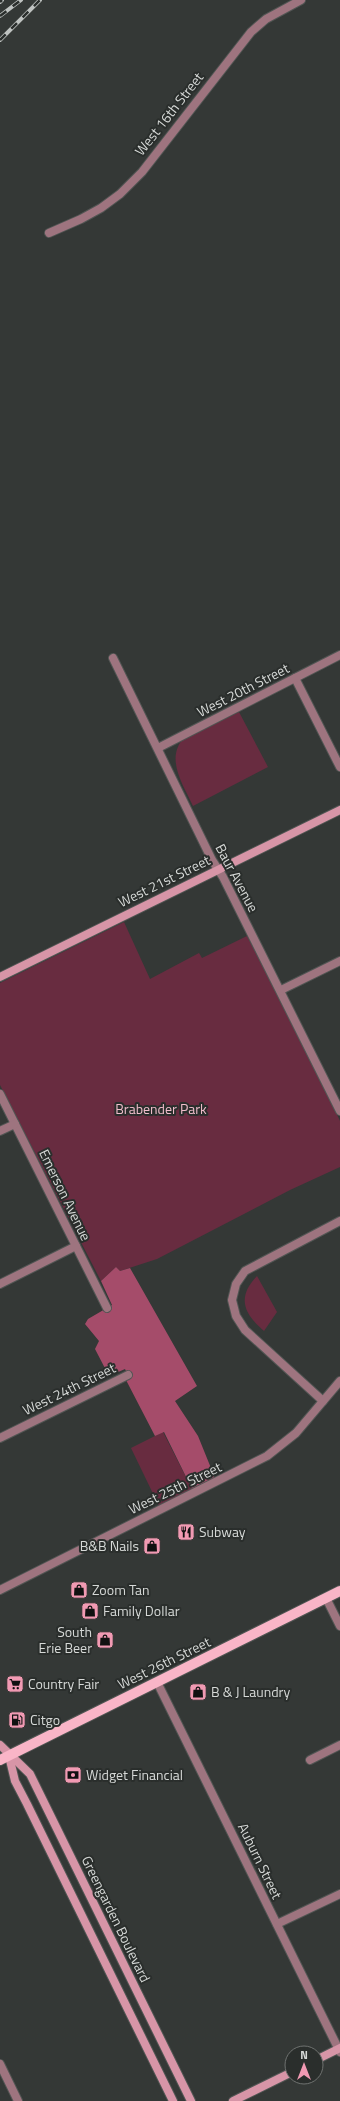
<svg xmlns="http://www.w3.org/2000/svg" width="340" height="2101" viewBox="0 0 340 2101" font-family="'Titillium Web',sans-serif">
<rect width="100%" height="100%" fill="#343836"/>
<g fill="#682c40">
<path d="M239,712L268,767L193,806C184,786 166,761 182,740Z"/>
<path d="M124,922L150,979L199,953L202,958L247,936L301,1037L340,1121V1167L290,1190L157,1259L120,1271L116,1267L101,1281L0,1085V983Z"/>
<path d="M257,1276L277,1312L264,1331C243,1313 237,1297 257,1276Z"/>
<path d="M163,1432L192,1489L159,1506L131,1448Z"/>
</g>
<path fill="#a54c6a" d="M116,1267L120,1271L130,1268L197,1386L175,1401L198,1436L215,1478L192,1489L164,1432L155,1436L126,1380L128,1375L125,1369L109,1376L95,1349L99,1341L85,1324L88,1319L112,1305L101,1281Z"/>
<g fill="none" stroke-linecap="round" stroke-linejoin="round">
<defs>
<g id="street">
<path d="M49,233L81,219L101,208L120,194L142,172L251,32L266,19L301,0"/>
<path d="M113,658L212,860L223,877L340,1111"/>
<path d="M295,678L340,767"/>
<path d="M158,748L340,655"/>
<path d="M281,990L340,961"/>
<path d="M0,1094L107,1308"/>
<path d="M0,1131L15,1124"/>
<path d="M0,1284L76,1246"/>
<path d="M323,1401L245,1330L236,1316L232,1300L236,1284L245,1271L340,1221"/>
<path d="M0,1438L128,1375"/>
<path d="M0,1590L267,1456L296,1433L340,1381"/>
<path d="M326,1598L340,1626"/>
<path d="M157,1682L340,2052"/>
<path d="M310,1760L340,1745"/>
<path d="M277,1924L340,1894"/>
<path d="M0,2064L18,2101"/>
</g>
<g id="secondary">
<path d="M0,977L340,810"/>
<path d="M0,1745L30,1774L191,2101"/>
<path d="M9,1756L15,1781L27,1804L173,2101"/>
<path d="M316,2060L340,2048"/>
<path d="M233,2101L292,2072"/>
</g>
<path id="primary" d="M0,1760L340,1591"/>
</defs>
<use href="#street" stroke="#515553" stroke-width="10"/>
<use href="#secondary" stroke="#515553" stroke-width="10"/>
<use href="#primary" stroke="#515553" stroke-width="12"/>
<use href="#street" stroke="#9e747f" stroke-width="8"/>
<use href="#secondary" stroke="#d795a7" stroke-width="8"/>
<use href="#primary" stroke="#f9b5c7" stroke-width="10"/>
<defs>
<g id="rail">
<path d="M0,2L2,0"/>
<path d="M0,16L21,0"/>
<path d="M0,40L40,0"/>
</g>
</defs>
<use href="#rail" stroke="#bfc3c1" stroke-width="4"/>
<use href="#rail" stroke="#2a2e2c" stroke-width="2.5" stroke-dasharray="8" stroke-linecap="butt"/>
</g>
<defs>
<symbol id="restaurant-square" viewBox="-11 -11 22 22"><rect x="-9" y="-9" width="18" height="18" rx="4" fill="#f19ab3" stroke="#2a2e2c"/><path d="M-5-6h1v4h1v-4h1v4h1v-4h1v5L-1.5 .5V6h-2V.5L-5-1ZM5-6V6H3V1.5H1.5Q1.5-4 5-6Z" fill="#111"/></symbol>
<symbol id="shop-square" viewBox="-11 -11 22 22"><rect x="-9" y="-9" width="18" height="18" rx="4" fill="#f19ab3" stroke="#2a2e2c"/><path d="M-5-2.5h2.3a2.7 3.5 0 0 1 5.4 0H5L5.5 6h-11ZM-1.5-2.5h3a1.5 2.3 0 0 0-3 0Z" fill="#111"/></symbol>
<symbol id="supermarket-square" viewBox="-11 -11 22 22"><rect x="-9" y="-9" width="18" height="18" rx="4" fill="#f19ab3" stroke="#2a2e2c"/><path d="M-6-5.5h2.5l.6 2H6L4.5 2H-2.5L-4.4-4H-6ZM-1.5 3.2a1.3 1.3 0 1 0 .1 0ZM3 3.2a1.3 1.3 0 1 0 .1 0Z" fill="#111"/></symbol>
<symbol id="fuel-square" viewBox="-11 -11 22 22"><rect x="-9" y="-9" width="18" height="18" rx="4" fill="#f19ab3" stroke="#2a2e2c"/><path d="M-5.5-6h7V0h2V4h1.3V-2.5L3-4.5l.8-.8L6-3V5H2.5V1h-1V6h-7ZM-4.2-4.7v3.2H.2V-4.7Z" fill="#111"/></symbol>
<symbol id="bank-square" viewBox="-11 -11 22 22"><rect x="-9" y="-9" width="18" height="18" rx="4" fill="#f19ab3" stroke="#2a2e2c"/><path d="M-6-4H6V4H-6ZM0-2.3a2.3 2.3 0 1 0 0 4.6a2.3 2.3 0 1 0 0-4.6Z" fill="#111"/></symbol>
</defs>
<g fill-rule="evenodd">
<use href="#restaurant-square" x="176" y="1522" width="20" height="20"/>
<use href="#shop-square" x="142" y="1536" width="20" height="20"/>
<use href="#shop-square" x="69" y="1580" width="20" height="20"/>
<use href="#shop-square" x="80" y="1601" width="20" height="20"/>
<use href="#shop-square" x="95" y="1630" width="20" height="20"/>
<use href="#supermarket-square" x="5" y="1674" width="20" height="20"/>
<use href="#shop-square" x="188" y="1682" width="20" height="20"/>
<use href="#fuel-square" x="7" y="1710" width="20" height="20"/>
<use href="#bank-square" x="63" y="1765" width="20" height="20"/>
</g>
<g text-anchor="middle" stroke-width="4" stroke-linejoin="round" paint-order="stroke">
<g font-size="14" fill="#d6d9d7" stroke="#2a2e2c">
<text transform="translate(169 114) rotate(-52)" y="5">West 16th Street</text>
<text transform="translate(243 690) rotate(-27)" y="5">West 20th Street</text>
<text transform="translate(237 878) rotate(62)" y="5">Baur Avenue</text>
<text transform="translate(164 881) rotate(-26)" y="5">West 21st Street</text>
<text transform="translate(65 1195) rotate(64)" y="5">Emerson Avenue</text>
<text transform="translate(69 1389) rotate(-26)" y="5">West 24th Street</text>
<text transform="translate(175 1488) rotate(-26)" y="5">West 25th Street</text>
<text transform="translate(164 1663) rotate(-26)" y="5">West 26th Street</text>
<text transform="translate(260 1861) rotate(64)" y="5">Auburn Street</text>
<text transform="translate(116 1919) rotate(64)" y="5">Greengarden Boulevard</text>
</g>
<g font-size="14" fill="#f1becc" stroke="#2a2e2c">
<text x="161" y="1114">Brabender Park</text>
</g>
<g font-size="14" fill="#d6d9d7" stroke="#2a2e2c" text-anchor="start">
<text x="199" y="1537">Subway</text>
<text x="139" y="1551" text-anchor="end">B&amp;B Nails</text>
<text x="92" y="1595">Zoom Tan</text>
<text x="103" y="1616">Family Dollar</text>
<text x="92" y="1637" text-anchor="end">South<tspan x="92" dy="16">Erie Beer</tspan></text>
<text x="28" y="1689">Country Fair</text>
<text x="211" y="1697">B &amp; J Laundry</text>
<text x="30" y="1725">Citgo</text>
<text x="86" y="1780">Widget Financial</text>
</g>
</g>
<g transform="translate(304 2065)"><circle r="19" fill="#2a2e2c" stroke="#6f7270"/>
<path d="M0-3L7 15L0 10L-7 15Z" fill="#f19ab3"/>
<text y="-6" font-size="11" font-weight="bold" text-anchor="middle" fill="#d6d9d7">N</text>
</g>
</svg>
